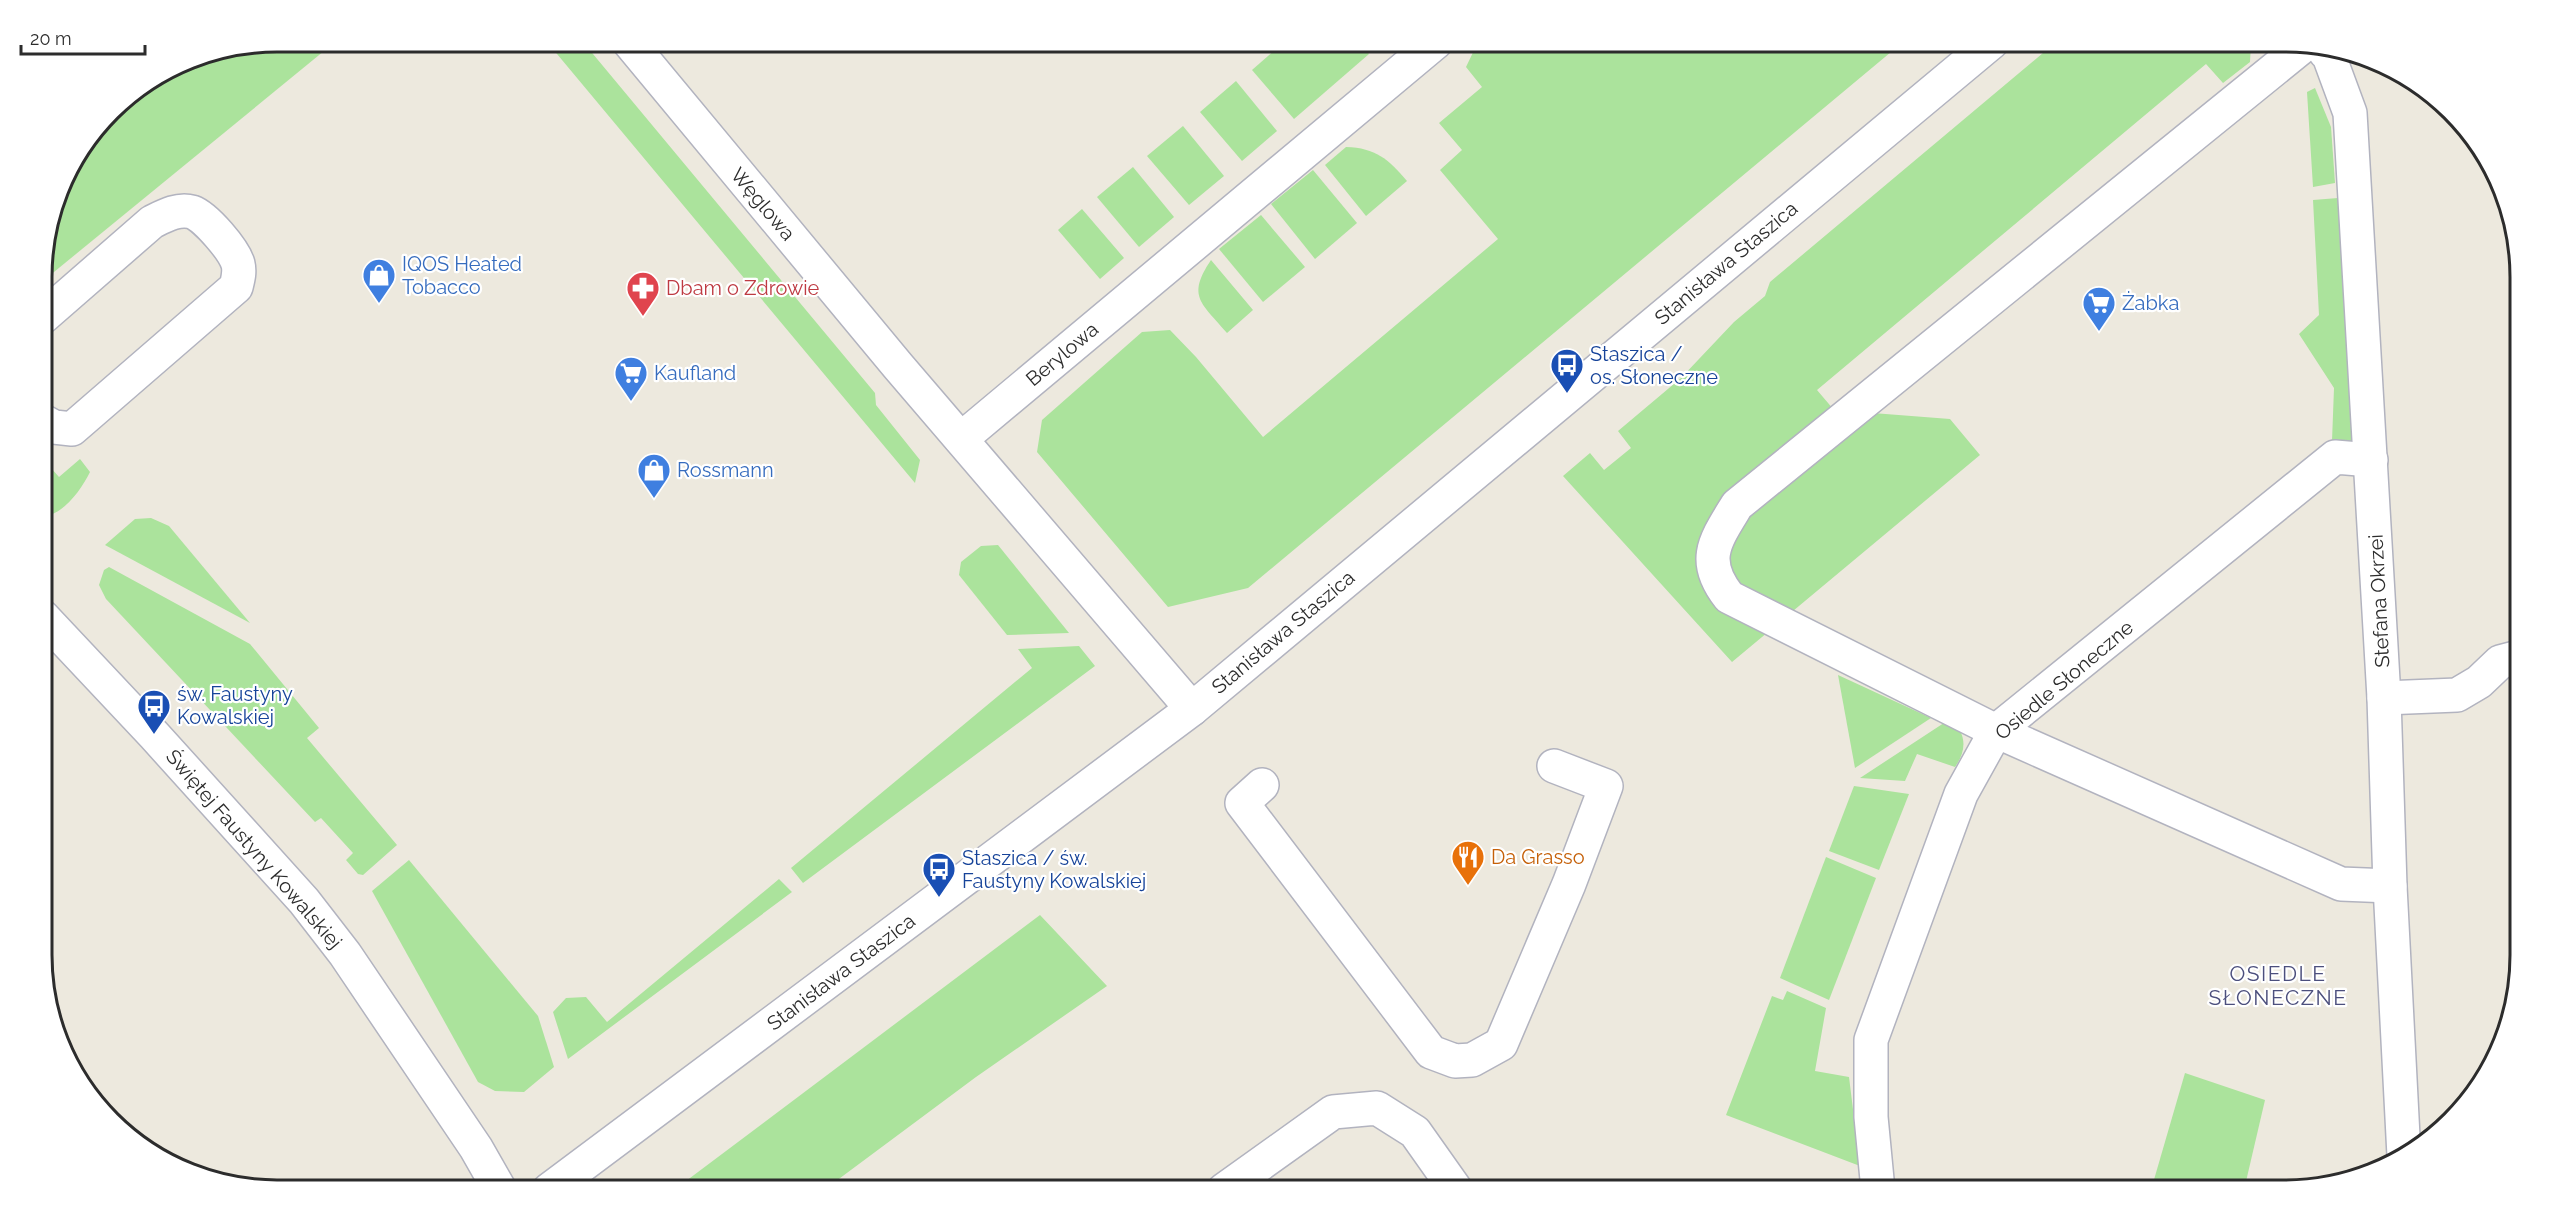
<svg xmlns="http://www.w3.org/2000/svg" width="2562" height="1232" viewBox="0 0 2562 1232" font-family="Raleway,sans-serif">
<rect width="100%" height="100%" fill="#ede9de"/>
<g fill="#abe39c">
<path d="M278,42H335L43,281V262L66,173L122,101L188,60Z"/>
<path d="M547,42H583L875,393L876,405L920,460L915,483Z"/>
<path d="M1284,42H1359L1369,54L1294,119L1252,70Z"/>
<path d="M1478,42H1903L1248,588L1168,607L1037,452L1042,420L1142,332L1170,330L1196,357L1263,437L1498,239L1440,170L1462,150L1439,123L1482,87L1466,67Z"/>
<path d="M2056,42H2248L2251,44L2250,62L2223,83L2206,64L1817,390L1834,410L1950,419L1980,455L1732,662L1563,476L1590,453L1604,470L1631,448L1618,431L1681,378L1734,322L1765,296L1770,282Z"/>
<path d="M1236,81L1277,131L1242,161L1200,112Z"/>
<path d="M2315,88L2331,127L2335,183L2313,187L2307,92Z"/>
<path d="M1183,126L1224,176L1189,205L1147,156Z"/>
<path d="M1346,147C1376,148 1388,159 1407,181L1366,216L1325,165Z"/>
<path d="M1133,167L1174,217L1139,247L1097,197Z"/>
<path d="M1313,170L1357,223L1315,259L1271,204Z"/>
<path d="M2338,198L2356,452L2338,451L2332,441L2334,388L2299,334L2319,315L2313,200Z"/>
<path d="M1082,209L1124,258L1100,279L1058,230Z"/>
<path d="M1261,215L1305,267L1263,302L1219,249Z"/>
<path d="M1211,260L1253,310L1227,333C1202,303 1186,297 1211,260Z"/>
<path d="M43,459L59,477L80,459L90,472C81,490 64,514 43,517Z"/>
<path d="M151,518L169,526L250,623L105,545L135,519Z"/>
<path d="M998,545L1069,633L1007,635L959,575L961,562L981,546Z"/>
<path d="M109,567L250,644L319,728L307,738L397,845L363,875L358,874L346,860L353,853L321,818L315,822L106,599L99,585L104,570Z"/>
<path d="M1079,646L1095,666L803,883L791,868L1032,668L1018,649Z"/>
<path d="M1838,675L1931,718L1855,768Z"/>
<path d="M1950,719C1967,733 1967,750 1955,767L1917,754L1905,781L1860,778Z"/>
<path d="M1854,786L1909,794L1879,870L1829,851Z"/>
<path d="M1826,857L1876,878L1829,1000L1780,978Z"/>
<path d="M409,860L538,1016L554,1067L524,1092L495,1091L478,1082L372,891Z"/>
<path d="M779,879L792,892L568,1059L553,1012L566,998L586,997L607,1022Z"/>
<path d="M1040,915L1107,986L976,1077L824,1190H674Z"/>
<path d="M1787,991L1826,1008L1815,1071L1849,1077L1860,1166L1726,1115L1772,996L1783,1000Z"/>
<path d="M2185,1073L2265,1100L2244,1190H2151Z"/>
</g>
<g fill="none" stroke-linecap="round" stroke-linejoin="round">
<defs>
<g id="minor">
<path d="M629,42L898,366L1192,709"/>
<path d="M2303,46L1737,505C1715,541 1700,560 1729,597L1996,731L2341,884L2390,886"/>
<path d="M2325,52L2329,56L2350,113L2384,698L2390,886L2404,1156"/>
<path d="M43,317L152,222C164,216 178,208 192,212C206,217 234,250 238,264C240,272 238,279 236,287L72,429L54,427L43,421"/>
<path d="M961,439L1436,42"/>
<path d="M43,617L154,735L304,901L345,954L476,1148L500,1190"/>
<path d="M2384,698L2457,695L2479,682L2500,662L2519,657"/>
<path d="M1262,785L1242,803L1431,1052L1455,1061L1472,1060L1501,1044L1569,884L1606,786L1554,766"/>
<path d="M549,1190L1192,709L1992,42"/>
<path d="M1224,1190L1333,1112L1377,1108L1415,1132L1456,1190"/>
<path d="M1878,1190L1871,1117V1040L1961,794L1996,731L2335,457L2371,460"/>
</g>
</defs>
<use href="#minor" stroke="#b2b3bf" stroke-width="36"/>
<use href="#minor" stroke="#fff" stroke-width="33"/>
</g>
<defs>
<symbol id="shop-pin" viewBox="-11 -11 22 30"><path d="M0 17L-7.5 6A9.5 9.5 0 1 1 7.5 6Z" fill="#3f7fe0" stroke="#fff"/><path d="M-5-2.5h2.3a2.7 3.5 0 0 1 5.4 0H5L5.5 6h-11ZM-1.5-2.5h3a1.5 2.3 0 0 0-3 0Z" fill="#fff"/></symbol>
<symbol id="pharmacy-pin" viewBox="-11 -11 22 30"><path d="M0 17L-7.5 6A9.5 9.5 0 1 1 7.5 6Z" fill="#e0444e" stroke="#fff"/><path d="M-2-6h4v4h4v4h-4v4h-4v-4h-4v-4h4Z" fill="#fff"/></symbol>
<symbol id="supermarket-pin" viewBox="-11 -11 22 30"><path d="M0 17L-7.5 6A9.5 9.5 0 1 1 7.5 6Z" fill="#3f7fe0" stroke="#fff"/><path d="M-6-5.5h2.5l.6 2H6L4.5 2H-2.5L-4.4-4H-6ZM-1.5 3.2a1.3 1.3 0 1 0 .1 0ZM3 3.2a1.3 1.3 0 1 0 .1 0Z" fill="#fff"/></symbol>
<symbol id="bus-pin" viewBox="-11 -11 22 30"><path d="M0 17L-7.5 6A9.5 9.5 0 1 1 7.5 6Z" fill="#1a4fb4" stroke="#fff"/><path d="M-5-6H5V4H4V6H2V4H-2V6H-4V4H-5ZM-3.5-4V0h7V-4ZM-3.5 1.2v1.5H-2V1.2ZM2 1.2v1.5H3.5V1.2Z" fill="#fff"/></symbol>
<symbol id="restaurant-pin" viewBox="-11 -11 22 30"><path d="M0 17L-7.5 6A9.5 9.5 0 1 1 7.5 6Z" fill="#e8710a" stroke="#fff"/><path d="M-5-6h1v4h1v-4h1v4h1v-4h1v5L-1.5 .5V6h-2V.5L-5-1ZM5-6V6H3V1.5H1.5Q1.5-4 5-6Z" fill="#fff"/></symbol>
</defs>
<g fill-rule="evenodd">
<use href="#shop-pin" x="360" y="256" width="38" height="52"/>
<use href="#pharmacy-pin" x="624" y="269" width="38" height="52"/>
<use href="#supermarket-pin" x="2080" y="284" width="38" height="52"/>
<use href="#bus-pin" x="1548" y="346" width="38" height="52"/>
<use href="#supermarket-pin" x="612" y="354" width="38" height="52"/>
<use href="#shop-pin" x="635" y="451" width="38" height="52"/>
<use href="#bus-pin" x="135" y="687" width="38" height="52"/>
<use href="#restaurant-pin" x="1449" y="838" width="38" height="52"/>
<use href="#bus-pin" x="920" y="850" width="38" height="52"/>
</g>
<g text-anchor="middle" stroke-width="4.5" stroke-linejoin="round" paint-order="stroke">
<g font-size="20" fill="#2c2c2c" stroke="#fff">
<text transform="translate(763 204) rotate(50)" y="7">Węglowa</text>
<text transform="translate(1726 263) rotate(-40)" y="7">Stanisława Staszica</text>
<text transform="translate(1062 354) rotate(-40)" y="7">Berylowa</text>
<text transform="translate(2379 601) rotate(-93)" y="7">Stefana Okrzei</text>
<text transform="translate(1283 632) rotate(-40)" y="7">Stanisława Staszica</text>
<text transform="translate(2064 680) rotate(-40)" y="7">Osiedle Słoneczne</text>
<text transform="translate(254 849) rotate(49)" y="7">Świętej Faustyny Kowalskiej</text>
<text transform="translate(841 972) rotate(-37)" y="7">Stanisława Staszica</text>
</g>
<g font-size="20" fill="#366cbe" stroke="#fff" text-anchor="start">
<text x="402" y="271">IQOS Heated<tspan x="402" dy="23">Tobacco</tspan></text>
<text x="2122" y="310">Żabka</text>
<text x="654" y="380">Kaufland</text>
<text x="677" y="477">Rossmann</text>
</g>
<g font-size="20" fill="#be3a42" stroke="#fff" text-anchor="start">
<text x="666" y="295">Dbam o Zdrowie</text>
</g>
<g font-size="20" fill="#164399" stroke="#fff" text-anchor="start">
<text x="1590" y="361">Staszica /<tspan x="1590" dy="23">os. Słoneczne</tspan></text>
<text x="177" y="701">św. Faustyny<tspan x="177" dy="23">Kowalskiej</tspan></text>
<text x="962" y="865">Staszica / św.<tspan x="962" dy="23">Faustyny Kowalskiej</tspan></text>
</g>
<g font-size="20" fill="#c56008" stroke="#fff" text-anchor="start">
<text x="1491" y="864">Da Grasso</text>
</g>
<g font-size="21" letter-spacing="1.5" fill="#4c4f7d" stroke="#fff">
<text x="2278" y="981">OSIEDLE<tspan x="2278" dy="24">SŁONECZNE</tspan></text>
</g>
</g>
<path d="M0 0H2562V1232H0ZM277 52H2285A225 225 0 0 1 2510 277V955A225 225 0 0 1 2285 1180H277A225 225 0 0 1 52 955V277A225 225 0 0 1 277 52Z" fill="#fff" fill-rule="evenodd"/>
<path fill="none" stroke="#2c2c2c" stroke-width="3" d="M277 52H2285A225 225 0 0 1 2510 277V955A225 225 0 0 1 2285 1180H277A225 225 0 0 1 52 955V277A225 225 0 0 1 277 52Z"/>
<path d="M21 45v9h124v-9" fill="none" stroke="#2c2c2c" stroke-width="3"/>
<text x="30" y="45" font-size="18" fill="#2c2c2c" stroke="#ffffff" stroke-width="4.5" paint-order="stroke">20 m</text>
</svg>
